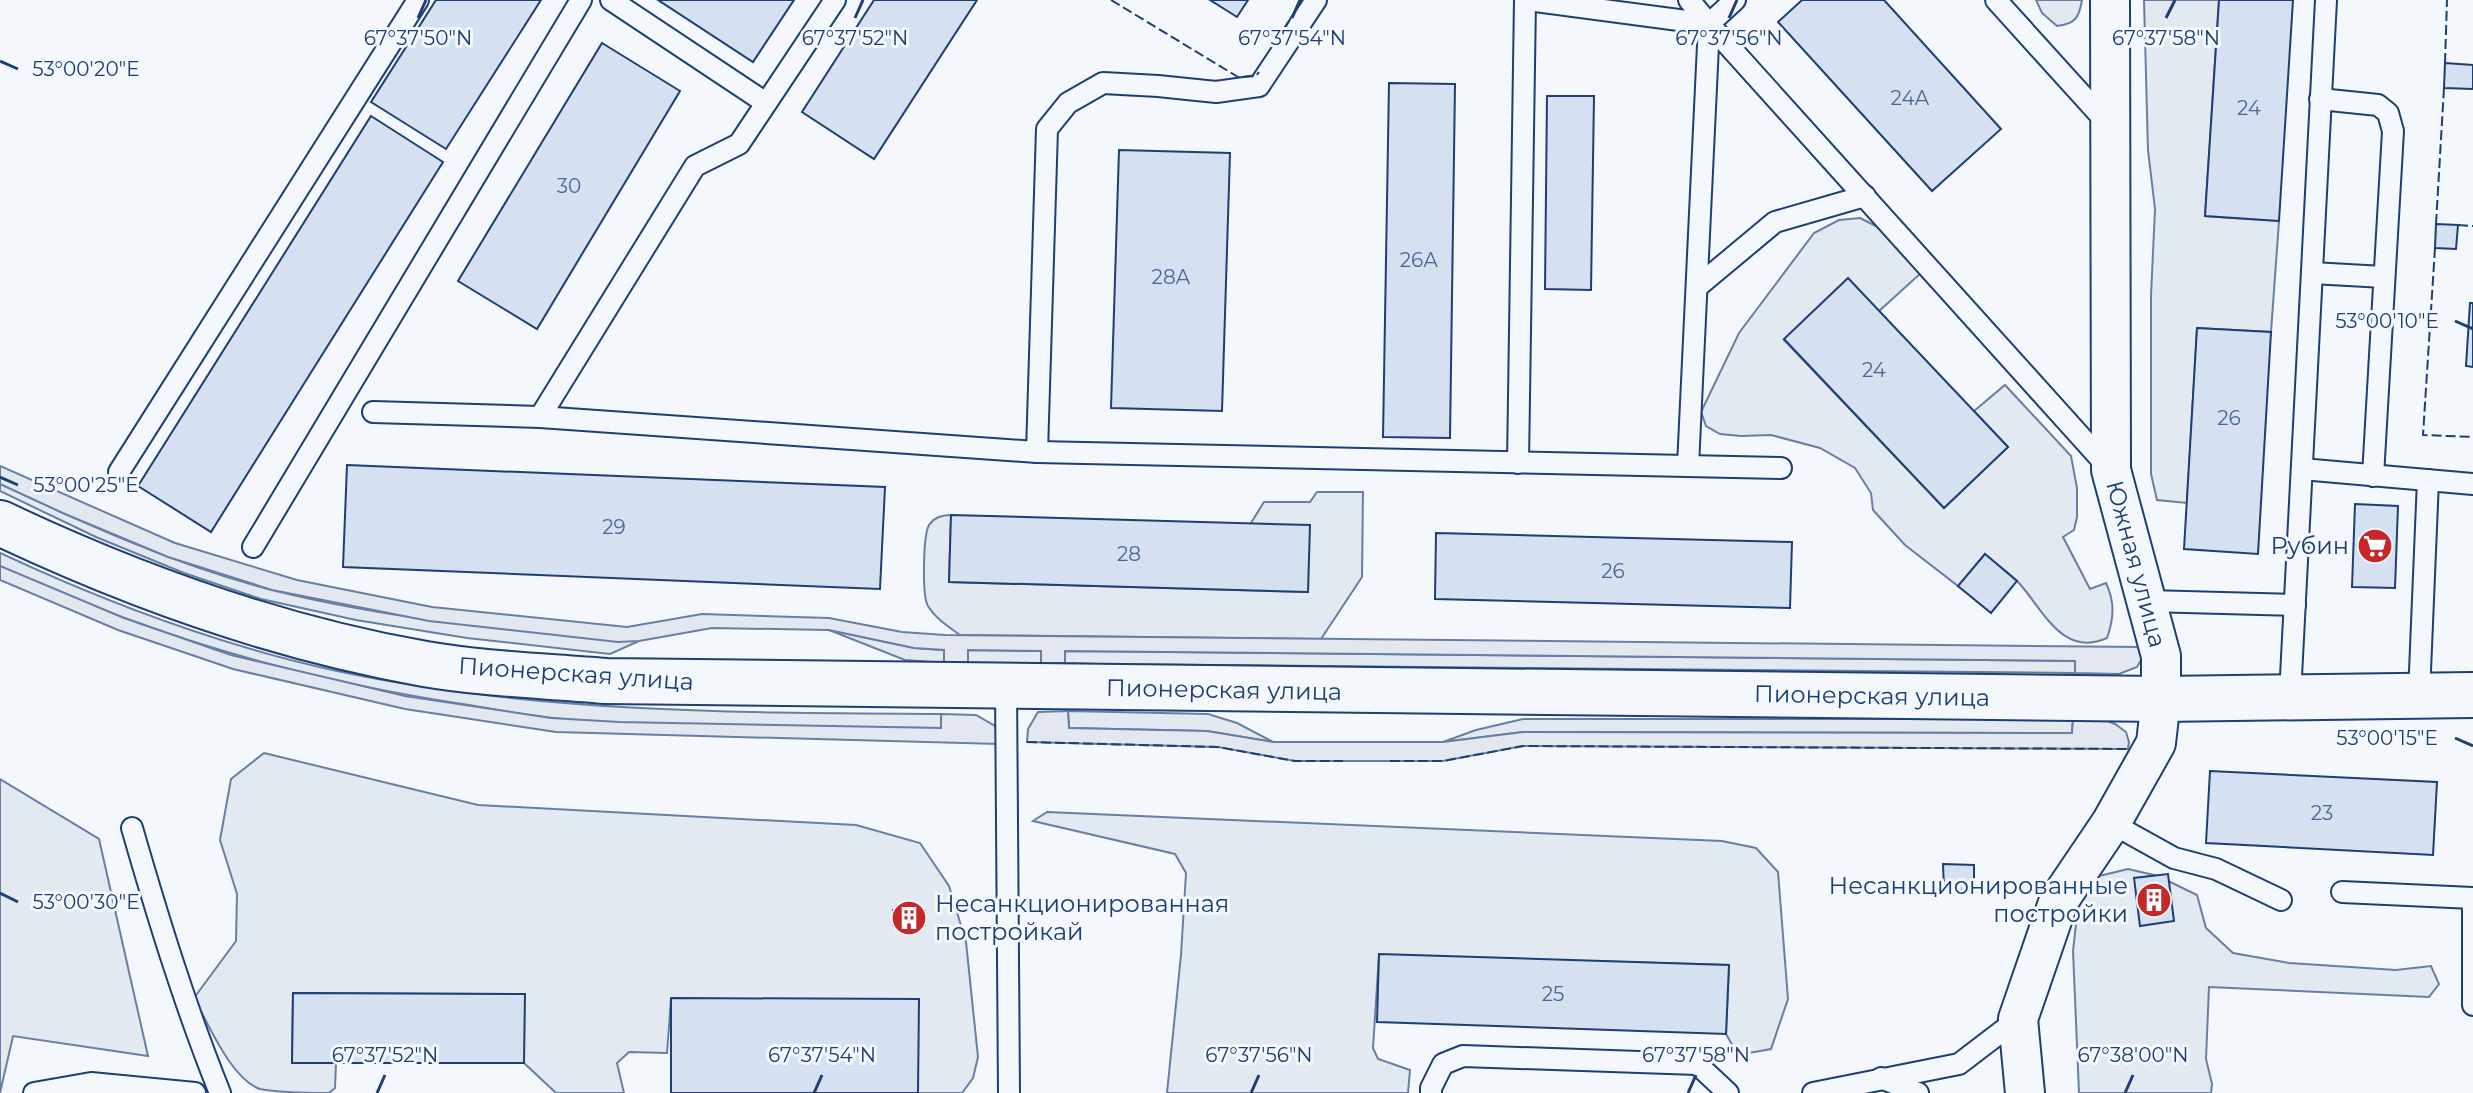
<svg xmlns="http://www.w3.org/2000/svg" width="2473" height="1093" viewBox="0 0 2473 1093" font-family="Montserrat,sans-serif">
<rect width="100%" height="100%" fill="#f4f7fb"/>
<g fill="#e3e9f0" stroke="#687fa3" stroke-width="2">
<path d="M2036,0H2082C2079,18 2075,24 2057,26L2042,13Z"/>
<path d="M2144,0H2219L2205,216L2279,221L2271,332L2197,328L2187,503L2157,500L2151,474V296L2155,209L2148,150Z"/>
<path d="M1860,218L1880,228L1921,273L1879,311L1784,340L1944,508L2008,447L1974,411L2005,385L2071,456L2077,488V517L2074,530L2063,537L2090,589L2106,583C2115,602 2114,618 2107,638C2063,658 2044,611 2019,583C2009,573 1996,564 1985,554L1958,586L1905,545L1873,510L1871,493L1855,468L1820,448L1771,435L1741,436L1720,434L1706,426L1701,412L1739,333L1814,233L1839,220Z"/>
<path d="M0,484C88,525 178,566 272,590C392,620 516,631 639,641L610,654L467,638L356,620L261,599L184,573L96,537L0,491Z"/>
<path d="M1317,492H1363L1362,577L1321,639L960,635C949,627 935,618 928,606C922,596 923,536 929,525C934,517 942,515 951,515L949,582L1307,592L1251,523L1264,502H1310Z"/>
<path d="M0,553C107,603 222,646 337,671C535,713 740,713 941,714V728C813,726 680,730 553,718C525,715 497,710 469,705C306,681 149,636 0,566Z"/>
<path d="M829,630L914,648L944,650V663L905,660Z"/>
<path d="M968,650L1041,651V664L968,663Z"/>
<path d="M1065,651L2076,661L2075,673L1097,664L1065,663Z"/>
<path d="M1068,711L1208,714L1237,723L1273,742L1207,731L1069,728Z"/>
<path d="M1523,719H2073L2072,733L1523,732L1443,742L1476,730Z"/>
<path d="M264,753L478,805L856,825L920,843L949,886L966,942L978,1057L973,1078L962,1093H918V1006L671,999L667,1053L629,1052L617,1063L624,1093H556L524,1063V994L293,993L292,1062L336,1063L335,1088L329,1093C307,1093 281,1093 260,1089C231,1079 208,1023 194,998L236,941L237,894L220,840L231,779Z"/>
<path d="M0,779L99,839L148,1056L13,1036L0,1093Z"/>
<path d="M1047,812L1722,841L1756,848L1778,872L1788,999L1771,1049L1738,1055L1726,1034L1729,965L1379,955L1373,1048L1378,1059L1410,1070L1408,1093H1167L1181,955L1186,873L1175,854L1033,821Z"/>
<path d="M2128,869L2158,876L2197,895L2206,928L2233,953L2289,963L2396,970L2431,966L2439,984L2429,997L2209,987L2206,1059L2212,1084L2211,1093H2079L2073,951L2079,898L2095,877Z"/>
</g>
<g fill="#e3e8f0" stroke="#687fa3" stroke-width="2">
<path d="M0,466L175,543L297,580L432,607L627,627L702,614L829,618L902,632L945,635L2141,647V660L2137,667L2119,674L2075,673V661L1065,651V663L1041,664V651L968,650V663H944V650L914,648L829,630L712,628L639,641L618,642L429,621L272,590L168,557L65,514L0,484Z"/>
<path d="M0,566L124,618L231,655L405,696L551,718L619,722L941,728V714L976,715L995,726L999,744L556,732L405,709L233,669L118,630L0,580Z"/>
<path d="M1068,711L1069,728L1207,731L1273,742H1443L1523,732L2072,733L2073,719L2105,720L2115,724L2126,732L2129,742L2128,749L1523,746L1443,761H1295L1218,747L1027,742L1028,729L1038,712Z"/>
</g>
<g fill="#d5e0f0" stroke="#1d3f73" stroke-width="2">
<path d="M436,0H541L446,149L371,102Z"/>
<path d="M658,0H794L753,62Z"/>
<path d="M874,0H977L874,159L802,112Z"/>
<path d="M1210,0H1248L1237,17Z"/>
<path d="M1802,0H1884L2001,129L1932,191L1778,22Z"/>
<path d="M2219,0H2293L2279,221L2205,216Z"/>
<path d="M602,43L680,91L537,329L458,281Z"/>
<path d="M2445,63L2473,65V89L2444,88Z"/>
<path d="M1389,83L1455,84L1450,438L1383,437Z"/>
<path d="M1547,96H1594L1591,290L1545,289Z"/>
<path d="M371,116L443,162L211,532L138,486Z"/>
<path d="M1119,150L1230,153L1222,411L1111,408Z"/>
<path d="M2436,224L2458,225L2456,249L2435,248Z"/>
<path d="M1848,278L2008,447L1944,508L1784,339Z"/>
<path d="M2470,303H2473V367L2466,366Z"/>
<path d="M2197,328L2271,332L2258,554L2184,549Z"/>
<path d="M347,465L885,487L880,589L343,567Z"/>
<path d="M2355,504L2398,506L2395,588L2352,587Z"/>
<path d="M951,515L1310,525L1308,592L949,582Z"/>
<path d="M1436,533L1792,542L1790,608L1435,599Z"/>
<path d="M1985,554L2017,581L1991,613L1958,586Z"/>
<path d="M2210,771L2437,782L2433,855L2206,843Z"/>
<path d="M1943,864L1974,865V890H1944Z"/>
<path d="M2168,874L2174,921L2140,926L2134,878Z"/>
<path d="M893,910L925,911V925H893Z"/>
<path d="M1379,954L1729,965L1726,1034L1377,1022Z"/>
<path d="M293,993L525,994L524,1063H292Z"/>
<path d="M671,998L919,999L918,1093H671Z"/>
</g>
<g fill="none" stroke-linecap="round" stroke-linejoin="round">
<defs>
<g id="lane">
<path d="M611,0L766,103"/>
<path d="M1528,0L1709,24"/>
<path d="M1689,0L1709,24"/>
<path d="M1996,0L2110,126"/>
<path d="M1709,24L1735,0"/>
<path d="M2320,99L2378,105L2388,113L2393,131L2373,476"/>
<path d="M2312,273L2384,277"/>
<path d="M1697,287L1775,222L1865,196"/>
<path d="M373,412L540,417L1037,452L1781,468"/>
<path d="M540,417L695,166L739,144L835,0"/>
<path d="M1037,452L1047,129L1068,103L1103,83L1158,86L1216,92L1259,86L1316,0"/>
<path d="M1518,463L1525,0"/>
<path d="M1688,466L1709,24L2109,468"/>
<path d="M2302,469L2473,484"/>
<path d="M119,472L418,0"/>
<path d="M253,547L581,0"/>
<path d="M2148,601L2295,605"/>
<path d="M1006,687L1009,1093"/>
<path d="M2419,695L2428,480"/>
<path d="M2290,696L2326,0"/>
<path d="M2111,823L2174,858L2216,869L2281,900"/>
<path d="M132,828C158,918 185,1006 220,1093"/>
<path d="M2342,892L2473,898"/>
<path d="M2473,898V1005"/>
<path d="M1881,1078L1918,1093"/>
<path d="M34,1093L91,1083L195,1093"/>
<path d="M1431,1093V1088L1443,1064L1463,1056L1697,1064L1728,1093"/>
<path d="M1813,1093L1959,1064L2018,1019"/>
</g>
<path id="street" d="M2025,1093L2018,1019L2059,900L2111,823L2156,743L2161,699V656L2111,470L2110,0"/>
<path id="secondary" d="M0,523C135,587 278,638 425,664C483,674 547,676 606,681L2161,699L2473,695"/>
</defs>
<use href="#lane" stroke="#1d3f73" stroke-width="24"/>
<use href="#street" stroke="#1d3f73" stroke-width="42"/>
<use href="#secondary" stroke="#1d3f73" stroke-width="48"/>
<use href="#lane" stroke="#f4f7fb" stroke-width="20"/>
<use href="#street" stroke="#f4f7fb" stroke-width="38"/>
<use href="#secondary" stroke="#f4f7fb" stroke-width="44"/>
<g stroke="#1d3f73" stroke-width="2" stroke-dasharray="10 4" stroke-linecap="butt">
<path d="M1111,0L1238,77L1256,76L1259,72"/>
<path d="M1277,41L1302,0"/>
<path d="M2445,63L2447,0"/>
<path d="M2436,224L2444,88"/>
<path d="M2458,225L2473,226"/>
<path d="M2435,248L2423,435L2473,437"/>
<path d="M1027,742L1218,747L1295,761H1343"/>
<path d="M1390,761H1443L1523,746L2128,749"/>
</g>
</g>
<path fill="none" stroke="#1d3f73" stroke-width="3" d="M418,18L426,0M855,18L863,0M1292,18L1300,0M1729,18L1737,0M2166,18L2175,0M0,61L18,69M2455,321L2473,329M0,477L18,485M2455,738L2473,746M0,893L18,902M377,1093L385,1075M814,1093L822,1075M1251,1093L1259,1075M1688,1093L1696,1075M2125,1093L2133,1075"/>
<defs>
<symbol id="supermarket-disc" viewBox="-11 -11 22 22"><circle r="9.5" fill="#c62828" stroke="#f4f7fb"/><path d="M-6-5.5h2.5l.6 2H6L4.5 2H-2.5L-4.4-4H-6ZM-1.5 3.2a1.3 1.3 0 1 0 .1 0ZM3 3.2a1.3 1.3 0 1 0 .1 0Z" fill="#fff"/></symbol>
<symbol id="building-disc" viewBox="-11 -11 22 22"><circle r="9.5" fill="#c62828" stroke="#f4f7fb"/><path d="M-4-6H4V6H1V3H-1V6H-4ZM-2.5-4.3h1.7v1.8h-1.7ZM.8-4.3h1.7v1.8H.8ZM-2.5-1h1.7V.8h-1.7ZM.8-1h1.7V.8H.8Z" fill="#fff"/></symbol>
</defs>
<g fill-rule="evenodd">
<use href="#supermarket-disc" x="2355" y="526" width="40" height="40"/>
<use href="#building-disc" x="2134" y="880" width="40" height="40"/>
<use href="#building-disc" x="889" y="898" width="40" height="40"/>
</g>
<g text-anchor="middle" stroke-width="6" stroke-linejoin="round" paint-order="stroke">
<g font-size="20" fill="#4b6792">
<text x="1910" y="105">24А</text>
<text x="2249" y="115">24</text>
<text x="569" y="193">30</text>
<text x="1419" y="267">26А</text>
<text x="1171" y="284">28А</text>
<text x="1874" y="377">24</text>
<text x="2229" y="425">26</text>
<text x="614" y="534">29</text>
<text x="1129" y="561">28</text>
<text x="1613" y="578">26</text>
<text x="2322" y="820">23</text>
<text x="1553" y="1001">25</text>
</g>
<g font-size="24" fill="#1d3f73" stroke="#f4f7fb" text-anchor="end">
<text x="2349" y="554">Рубин</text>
<text x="2128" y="894">Несанкционированные<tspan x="2128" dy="28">постройки</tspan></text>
<text x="935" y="912" text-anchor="start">Несанкционированная<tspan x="935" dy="28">постройкай</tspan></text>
</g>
<g font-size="24" fill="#1d3f73" stroke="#f4f7fb">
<text transform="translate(2136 564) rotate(75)" y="8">Южная улица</text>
<text transform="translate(576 674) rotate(4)" y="8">Пионерская улица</text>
<text transform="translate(1224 690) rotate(1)" y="8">Пионерская улица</text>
<text transform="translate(1872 696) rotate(1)" y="8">Пионерская улица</text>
</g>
</g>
<g font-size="20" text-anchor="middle" fill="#1d3f73" stroke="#f4f7fb" stroke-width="6" stroke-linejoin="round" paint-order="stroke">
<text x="418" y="45">67°37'50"N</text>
<text x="1729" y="45">67°37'56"N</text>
<text x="855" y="45">67°37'52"N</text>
<text x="1292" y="45">67°37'54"N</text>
<text x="2166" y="45">67°37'58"N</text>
<text x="86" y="76">53°00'20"E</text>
<text x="2387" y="328">53°00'10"E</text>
<text x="86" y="492">53°00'25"E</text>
<text x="2387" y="745">53°00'15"E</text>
<text x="86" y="909">53°00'30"E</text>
<text x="385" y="1062">67°37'52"N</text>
<text x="822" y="1062">67°37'54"N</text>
<text x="1259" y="1062">67°37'56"N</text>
<text x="1696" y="1062">67°37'58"N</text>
<text x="2133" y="1062">67°38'00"N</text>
</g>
</svg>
